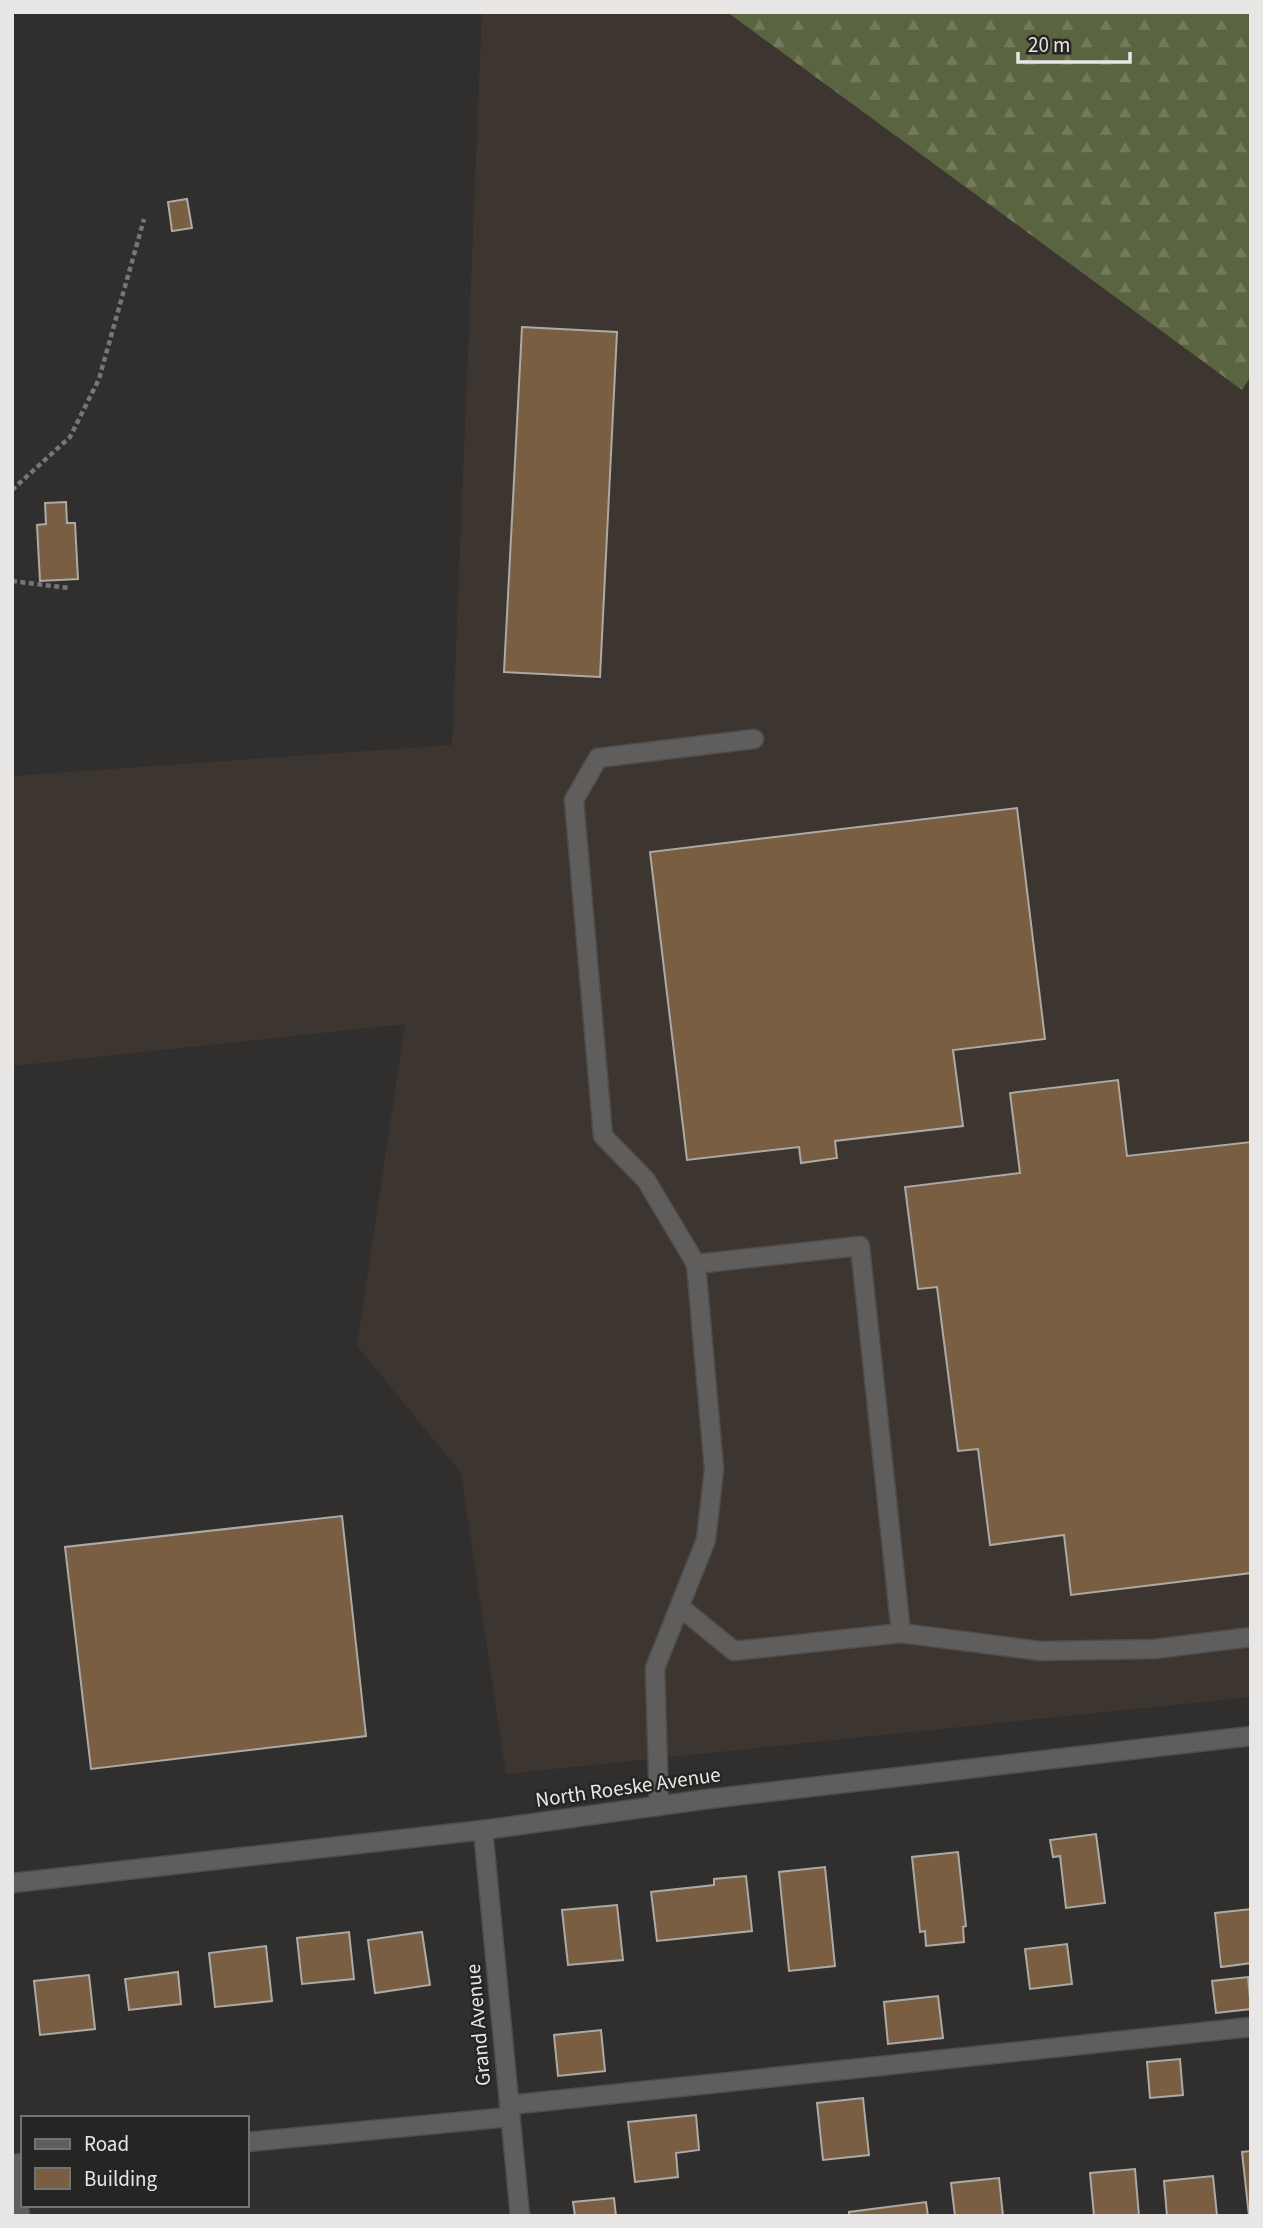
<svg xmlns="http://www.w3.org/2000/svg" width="1263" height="2228" viewBox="0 0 1263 2228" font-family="'Source Sans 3',sans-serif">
<defs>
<pattern id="forest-firs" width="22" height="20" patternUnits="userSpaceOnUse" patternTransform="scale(1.75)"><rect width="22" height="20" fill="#5a6440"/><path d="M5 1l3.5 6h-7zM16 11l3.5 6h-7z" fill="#727a5b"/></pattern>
</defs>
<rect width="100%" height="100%" fill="#302f2d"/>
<path fill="#3d3630" d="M482,12H727L1242,389L1251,376V1697L506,1774L461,1473L357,1346L405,1024L12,1066V776L452,745Z"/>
<path fill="url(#forest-firs)" d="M727,12H1251V376L1242,390Z"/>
<g fill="#7a5e42" stroke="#acaaa8" stroke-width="2">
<path d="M187,199L192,228L172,231L168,202Z"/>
<path d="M522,327L617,332L600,677L504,672Z"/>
<path d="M66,502L67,523H75L78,579L40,581L37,525L46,524L45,503Z"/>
<path d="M1017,808L1045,1039L953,1050L963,1126L835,1141L837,1158L801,1163L799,1147L687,1160L650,852Z"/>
<path d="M1118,1080L1127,1156L1251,1142V1573L1071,1595L1064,1535L990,1545L978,1449L958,1451L937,1287L918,1289L905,1187L1020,1173L1010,1093Z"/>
<path d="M342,1516L366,1736L91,1769L65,1547Z"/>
<path d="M1096,1834L1105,1903L1066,1908L1060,1856L1053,1857L1050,1840Z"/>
<path d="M958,1852L966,1926L963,1927L964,1942L926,1946L925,1931L920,1932L912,1857Z"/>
<path d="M825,1867L835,1966L789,1971L779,1872Z"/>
<path d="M746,1876L752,1931L657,1941L651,1892L714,1885V1879Z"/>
<path d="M617,1905L623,1960L568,1965L562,1910Z"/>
<path d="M1251,1909V1963L1221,1967L1215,1913Z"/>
<path d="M349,1932L354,1979L302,1984L297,1938Z"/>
<path d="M422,1932L430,1985L375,1993L368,1940Z"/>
<path d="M1067,1944L1072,1984L1030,1989L1025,1949Z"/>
<path d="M266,1946L272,2001L215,2007L209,1953Z"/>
<path d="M178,1972L181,2004L129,2010L125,1979Z"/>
<path d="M89,1975L95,2029L40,2035L34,1981Z"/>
<path d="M1248,1977L1251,2009L1216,2013L1212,1981Z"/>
<path d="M938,1996L943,2038L888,2044L884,2002Z"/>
<path d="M601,2030L605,2071L558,2076L554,2035Z"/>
<path d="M1180,2059L1183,2095L1150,2098L1147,2062Z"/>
<path d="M863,2098L869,2155L823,2160L817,2103Z"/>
<path d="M696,2115L699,2150L676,2153L678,2177L635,2182L628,2122Z"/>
<path d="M1251,2151V2216H1249L1242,2152Z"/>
<path d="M1135,2169L1139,2216H1094L1090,2173Z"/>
<path d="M1213,2176L1217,2216H1167L1164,2181Z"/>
<path d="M999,2178L1003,2216H955L951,2183Z"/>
<path d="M614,2198L616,2216H575L573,2202Z"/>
<path d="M926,2202L928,2216H849V2212Z"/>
</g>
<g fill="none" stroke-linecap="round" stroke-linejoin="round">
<defs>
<g id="minor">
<path d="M696,1264L646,1180L603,1136L574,800L598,758L754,739"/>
<path d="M901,1633L1040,1651L1154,1649L1251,1637"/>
<path d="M659,1806L655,1668L706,1540L714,1469L696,1264L860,1246L901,1633L734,1651L680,1607"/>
<path d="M483,1830L520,2216"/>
<path d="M12,1883L483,1830L708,1799L1251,1736"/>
<path d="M509,2105L1251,2027"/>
<path d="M247,2142L510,2117"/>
<path d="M20,2216L14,2164L23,2163"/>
</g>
</defs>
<use href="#minor" stroke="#4e4d4b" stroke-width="21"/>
<g stroke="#777674" stroke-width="4.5" stroke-dasharray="5 3.5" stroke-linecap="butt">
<path d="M12,490L70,437L99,379L144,219"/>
<path d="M12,581L69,588"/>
</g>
<use href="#minor" stroke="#605e5c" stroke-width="18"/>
</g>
<g text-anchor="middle" stroke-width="5" stroke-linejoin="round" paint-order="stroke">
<g font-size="21" fill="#e8e7e5" stroke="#272523">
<text transform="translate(628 1787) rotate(-8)" y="7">North Roeske Avenue</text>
<text transform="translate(478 2025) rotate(-95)" y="7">Grand Avenue</text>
</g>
</g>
<rect width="1263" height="2228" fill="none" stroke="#e8e7e5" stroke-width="28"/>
<rect x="21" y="2116" width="228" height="91" fill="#272523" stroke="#747371" stroke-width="2"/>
<rect x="35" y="2139" width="35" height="10" fill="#605e5c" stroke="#747371" stroke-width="2"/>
<text x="84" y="2151" font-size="21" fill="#e8e7e5">Road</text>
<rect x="35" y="2168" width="35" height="21" fill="#7a5e42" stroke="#747371" stroke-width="2"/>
<text x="84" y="2186" font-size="21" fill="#e8e7e5">Building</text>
<path d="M1018 52v10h112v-10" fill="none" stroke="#e8e7e5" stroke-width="3.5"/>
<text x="1028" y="52" font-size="21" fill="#e8e7e5" stroke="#272523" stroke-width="5" paint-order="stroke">20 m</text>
</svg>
